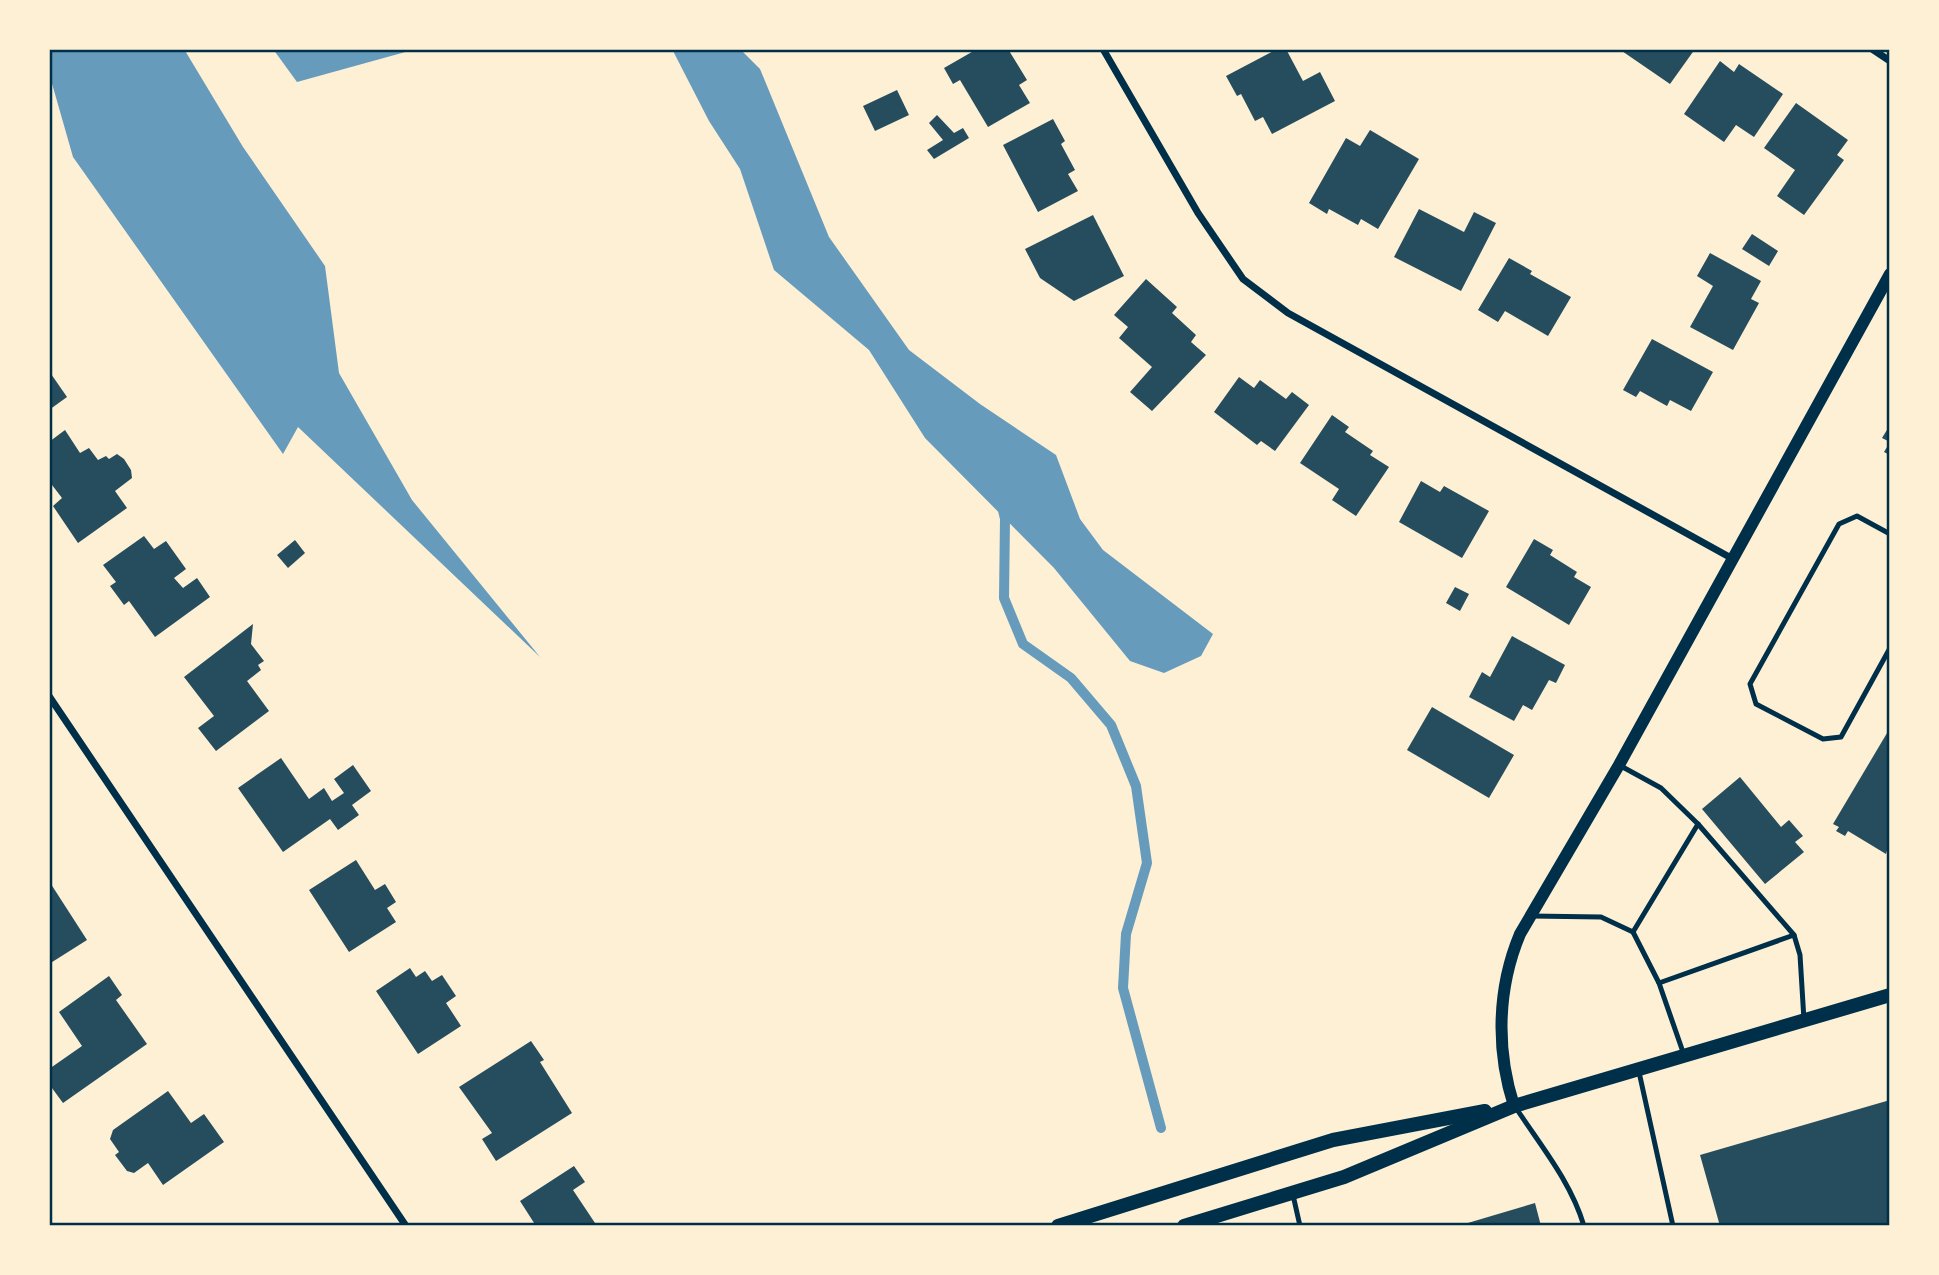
<svg xmlns="http://www.w3.org/2000/svg" width="1939" height="1275" viewBox="0 0 1939 1275" font-family="'Open Sans',sans-serif">
<rect width="100%" height="100%" fill="#fdf0d5"/>
<g fill="#669bbc">
<path d="M49,49H184L243,147L325,266L339,373L412,500L540,657L298,427L283,454L73,157L49,73Z"/>
<path d="M273,49H408L409,51L297,82Z"/>
<path d="M672,49H740L760,69L829,237L909,350L980,404L1056,455L1080,519L1103,550L1213,634L1201,656L1164,673L1130,661L1054,568L925,438L869,350L774,270L740,169L709,121Z"/>
</g>
<g fill="none" stroke-linecap="round" stroke-linejoin="round">
<path stroke="#669bbc" stroke-width="10" d="M1002,506L1005,519L1004,598L1023,644L1071,678L1111,725L1136,786L1147,863L1126,934L1123,988L1161,1128"/>
</g>
<g fill="#264d5e">
<path d="M977,49H1008L1027,80L1019,85L1030,103L988,127L960,80L953,84L944,68Z"/>
<path d="M1277,49H1286L1303,81L1320,72L1335,101L1272,134L1263,117L1255,121L1241,94L1237,96L1226,76Z"/>
<path d="M1619,49H1695L1670,84Z"/>
<path d="M1720,61L1734,72L1739,64L1783,94L1754,137L1736,125L1724,142L1684,114Z"/>
<path d="M897,90L909,115L875,131L863,106Z"/>
<path d="M1796,103L1848,140L1837,155L1844,160L1804,215L1777,196L1795,170L1764,148Z"/>
<path d="M937,115L954,133L963,128L969,138L934,159L927,150L943,140L929,123Z"/>
<path d="M1053,119L1065,141L1061,144L1075,170L1068,174L1078,191L1038,212L1003,145Z"/>
<path d="M1370,130L1419,159L1378,229L1361,219L1358,225L1329,209L1327,214L1309,203L1346,138L1360,146Z"/>
<path d="M1419,209L1464,232L1474,212L1496,223L1461,291L1394,257Z"/>
<path d="M1093,215L1124,276L1074,301L1040,278L1025,249Z"/>
<path d="M1752,234L1778,251L1769,266L1742,249Z"/>
<path d="M1710,253L1761,281L1751,299L1759,303L1733,350L1690,327L1713,286L1697,276Z"/>
<path d="M1509,258L1532,271L1530,274L1571,297L1548,336L1505,311L1498,322L1478,310Z"/>
<path d="M1146,279L1177,307L1172,313L1196,335L1191,342L1206,355L1152,411L1130,392L1152,367L1119,338L1128,327L1114,315Z"/>
<path d="M1652,339L1713,372L1691,411L1670,400L1667,406L1640,391L1636,397L1623,390Z"/>
<path d="M49,371L67,397L49,410Z"/>
<path d="M1239,377L1254,388L1260,380L1286,399L1292,392L1309,405L1275,451L1261,441L1257,445L1214,412Z"/>
<path d="M1332,415L1349,427L1345,432L1373,451L1370,455L1389,467L1356,516L1332,500L1339,489L1300,463Z"/>
<path d="M1890,425V455L1884,452L1890,442L1882,438Z"/>
<path d="M65,430L80,453L89,448L98,460L106,456L109,459L117,454L124,459L131,470L132,478L115,491L127,508L78,543L53,506L62,498L49,481V442Z"/>
<path d="M1421,481L1440,492L1444,486L1489,511L1462,558L1399,522Z"/>
<path d="M144,536L154,549L166,541L186,569L174,578L183,588L197,578L210,597L155,637L129,601L124,605L110,586L116,582L103,565Z"/>
<path d="M1534,539L1553,550L1550,555L1577,572L1574,577L1591,587L1569,625L1506,587Z"/>
<path d="M295,540L305,553L288,568L277,555Z"/>
<path d="M1455,587L1469,594L1460,611L1446,603Z"/>
<path d="M253,624L251,644L264,661L258,665L261,670L247,681L269,711L216,751L198,728L214,716L184,677Z"/>
<path d="M1512,636L1565,665L1556,683L1549,680L1532,710L1523,705L1514,721L1469,697L1482,672L1490,677Z"/>
<path d="M1432,707L1514,755L1489,798L1407,750Z"/>
<path d="M1890,728V840L1886,854L1848,831L1845,836L1836,831L1839,827L1833,824Z"/>
<path d="M281,758L309,799L324,788L332,801L344,793L334,779L353,765L371,791L352,805L359,815L338,830L330,819L283,852L238,788Z"/>
<path d="M1740,777L1781,827L1789,820L1803,836L1795,842L1804,852L1765,884L1702,809Z"/>
<path d="M356,860L375,890L385,884L396,902L387,908L396,922L349,952L309,890Z"/>
<path d="M49,881L87,940L49,964Z"/>
<path d="M410,968L416,977L425,971L432,981L442,975L456,996L446,1003L461,1026L418,1054L376,991Z"/>
<path d="M109,976L122,995L116,1000L147,1044L63,1103L49,1084V1069L82,1046L59,1012Z"/>
<path d="M531,1041L544,1060L540,1062L572,1113L496,1161L482,1139L492,1133L459,1087Z"/>
<path d="M168,1091L191,1123L204,1114L224,1142L163,1185L148,1163L134,1173L127,1171L115,1155L119,1152L110,1139L113,1130Z"/>
<path d="M1890,1100V1226H1720L1700,1155Z"/>
<path d="M574,1166L585,1182L573,1190L597,1226H536L520,1201Z"/>
<path d="M1535,1203L1541,1226H1461V1225Z"/>
</g>
<g fill="none" stroke-linecap="round" stroke-linejoin="round">
<g stroke="#003049" stroke-width="5">
<path d="M1890,534L1857,516L1839,524L1750,684L1756,704L1823,739L1841,737L1890,648"/>
<path d="M1619,765L1661,788L1698,824L1794,935L1800,955L1804,1020"/>
<path d="M1531,916L1601,917L1633,932L1659,983L1684,1055"/>
<path d="M1633,932L1698,824"/>
<path d="M1659,983L1794,935"/>
<path d="M1639,1072L1673,1226"/>
<path d="M1516,1108C1541,1146 1571,1182 1584,1226"/>
<path d="M1293,1195L1300,1226"/>
</g>
<g stroke="#003049" stroke-width="7">
<path d="M1103,49L1198,213L1243,279L1288,313L1733,559"/>
<path d="M1872,49L1890,61"/>
<path d="M49,696L406,1226"/>
</g>
<path stroke="#003049" stroke-width="12" d="M1514,1106C1496,1050 1497,989 1520,934L1619,765L1890,274"/>
<g stroke="#003049" stroke-width="14">
<path d="M1058,1226L1333,1140L1485,1111"/>
<path d="M1184,1226L1344,1177L1514,1106L1890,995"/>
</g>
</g>
<rect width="1939" height="1275" fill="none" stroke="#fdf0d5" stroke-width="102"/>
<rect x="51" y="51" width="1837" height="1173" fill="none" stroke="#003049" stroke-width="2.5"/>
</svg>
